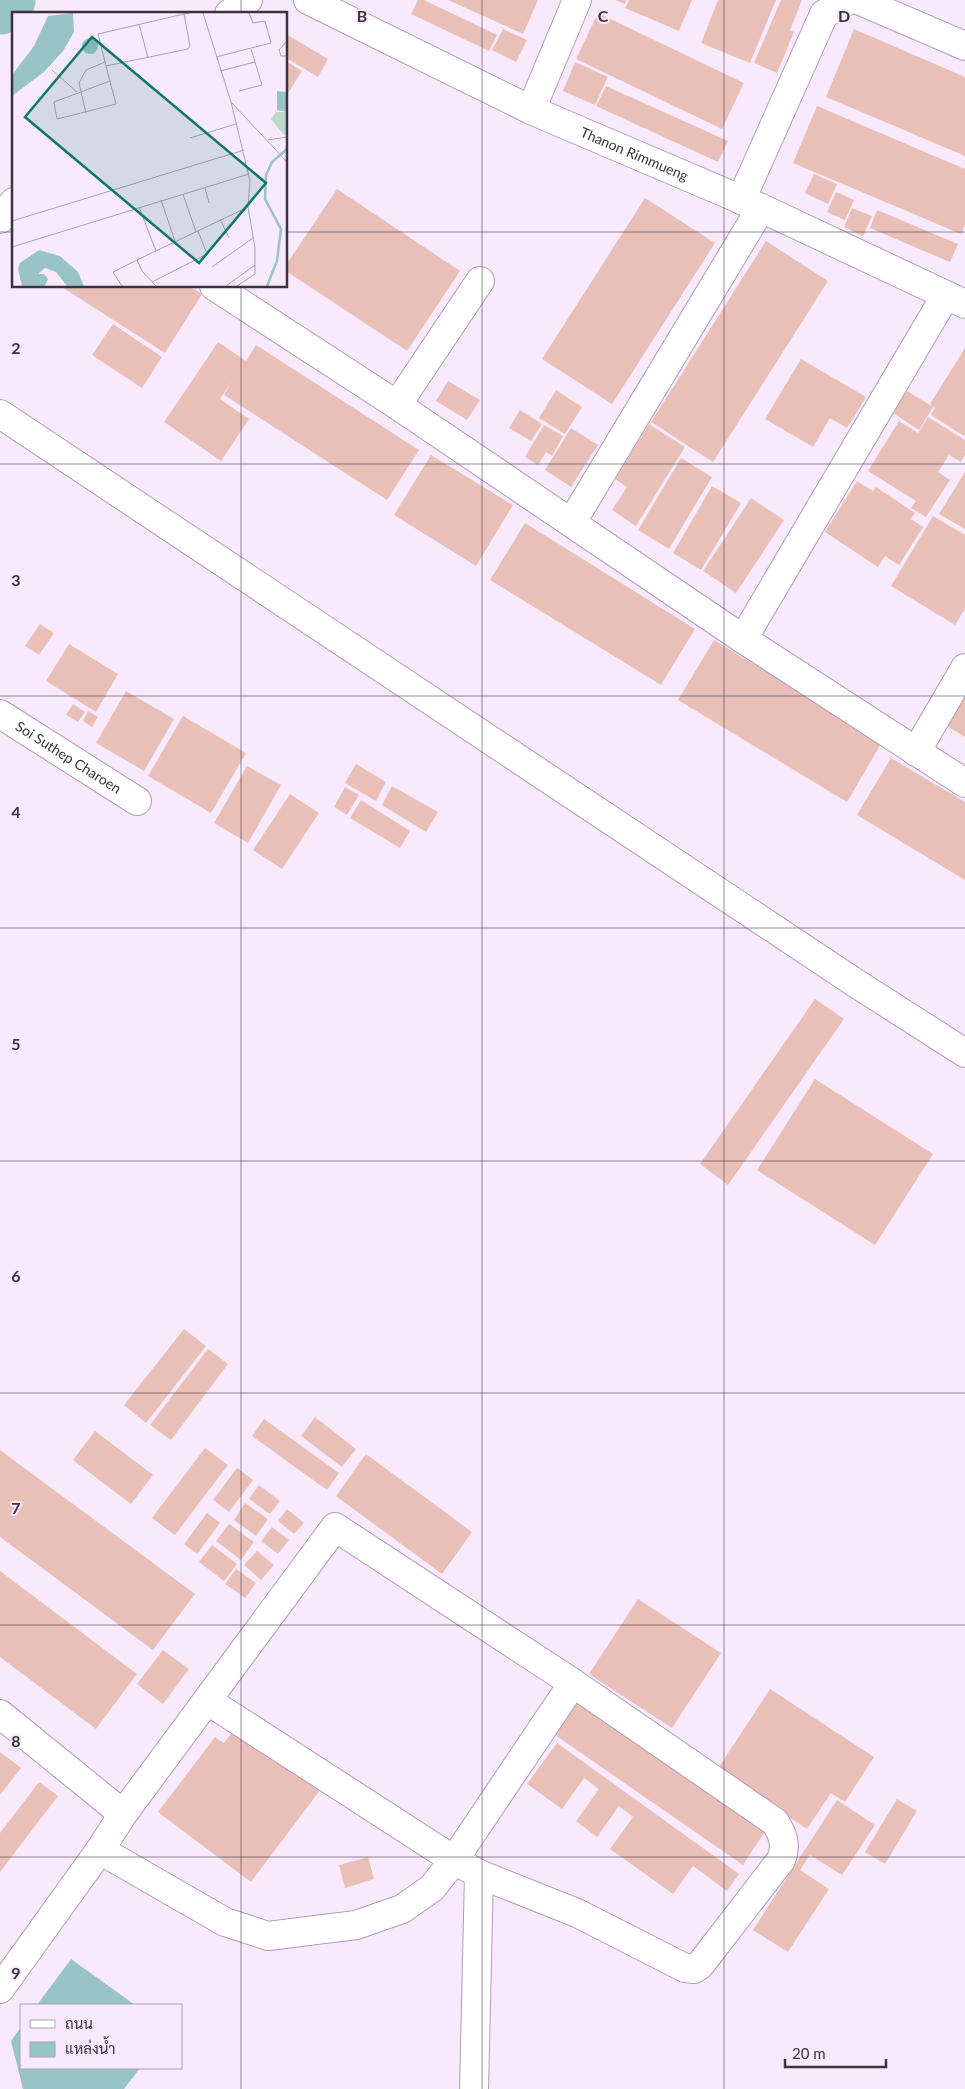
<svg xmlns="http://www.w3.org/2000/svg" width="965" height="2089" viewBox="0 0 965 2089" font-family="Lato,Sarabun,sans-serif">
<rect width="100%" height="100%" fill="#f8eafc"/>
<g fill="#99c4c6">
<path d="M71,1959L135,2005H37Z"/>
<path d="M21,2027V2068H140L124,2089H23L11,2041Z"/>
</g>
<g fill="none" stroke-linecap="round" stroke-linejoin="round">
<path stroke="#99c4c6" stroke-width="61" d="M0,4L5,0"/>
</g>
<g fill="#e9c0b8">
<path d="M418,0H424L497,35L489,51L411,14Z"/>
<path d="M448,0H538L523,34Z"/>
<path d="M615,0H626L625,4Z"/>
<path d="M629,0H692L679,31L625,8Z"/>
<path d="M718,0H776L750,63L701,43Z"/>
<path d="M781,0H802L790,30L794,32L777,73L754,63Z"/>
<path d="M598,13L744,83L722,129L576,59Z"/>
<path d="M503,29L527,40L516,62L492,50Z"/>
<path d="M854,29L965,77V156L826,97Z"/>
<path d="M286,34L328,59L318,77L286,58Z"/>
<path d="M286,61L302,71L286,96Z"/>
<path d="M575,62L608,77L595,105L563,91Z"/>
<path d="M606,86L728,141L718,162L596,106Z"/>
<path d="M817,106L965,169V225L961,234L793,163Z"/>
<path d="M814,174L837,184L828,204L805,193Z"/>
<path d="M337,189L460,271L407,351L286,271V265Z"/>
<path d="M836,192L854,200L845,220L827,212Z"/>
<path d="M645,198L715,243L612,404L542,359Z"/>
<path d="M852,208L872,216L863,236L844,227Z"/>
<path d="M877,210L958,244L950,262L870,228Z"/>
<path d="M766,241L828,281L713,462L651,422Z"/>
<path d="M60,286H189L202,294L165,353Z"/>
<path d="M113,324L162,357L142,388L92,355Z"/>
<path d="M218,342L246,361L256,345L419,450L387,500L224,395L232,381L220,399L249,419L221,461L164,422Z"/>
<path d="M965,348V434L964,436L931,415L935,408L930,404Z"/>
<path d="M801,359L866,397L847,428L830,418L813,447L765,419Z"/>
<path d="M448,381L480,400L467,420L436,401Z"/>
<path d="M556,390L582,407L565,434L539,418Z"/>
<path d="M907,391L933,407L919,430L893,413Z"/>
<path d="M520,410L542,424L531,441L509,428Z"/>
<path d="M928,417L965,440V455L961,462L949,455L938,472L950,480L926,517L911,508L916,501L868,471L899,421L918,433Z"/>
<path d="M649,424L685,447L636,526L612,510L627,487L615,479Z"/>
<path d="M544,425L563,436L552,456L546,452L538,465L525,457Z"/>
<path d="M571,428L598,445L571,487L545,470Z"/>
<path d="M431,455L513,505L476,566L394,515Z"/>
<path d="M681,458L712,477L669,549L638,530Z"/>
<path d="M965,472V529L939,514Z"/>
<path d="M857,481L873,491L876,487L915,513L911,519L923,527L899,565L885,556L878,567L825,532Z"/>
<path d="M712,486L741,503L701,570L673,553Z"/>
<path d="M751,498L784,520L736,593L703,571Z"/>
<path d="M933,516L965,535V609L955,625L891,586Z"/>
<path d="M525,523L695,629L661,685L490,580Z"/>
<path d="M40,624L54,633L39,655L25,646Z"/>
<path d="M714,640L882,742L847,802L678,700Z"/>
<path d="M69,644L118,674L96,712L46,681Z"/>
<path d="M126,691L174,719L144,771L96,743Z"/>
<path d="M965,696V737L947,726Z"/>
<path d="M73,704L85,712L78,722L66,715Z"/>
<path d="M88,711L98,717L92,727L83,721Z"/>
<path d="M183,716L246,753L211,813L148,776Z"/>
<path d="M891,758L965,802V880L857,815Z"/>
<path d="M356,764L386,782L376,801L345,783Z"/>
<path d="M247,766L281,785L248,843L214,823Z"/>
<path d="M392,786L438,812L426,832L382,805Z"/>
<path d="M345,787L359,795L347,815L334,807Z"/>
<path d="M290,794L319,813L282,869L253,850Z"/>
<path d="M361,800L410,831L400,848L350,818Z"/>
<path d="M815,999L844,1019L728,1185L700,1164Z"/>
<path d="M815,1079L933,1154L875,1245L757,1170Z"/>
<path d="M184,1329L206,1346L146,1423L124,1405Z"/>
<path d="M208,1349L228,1364L171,1440L150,1425Z"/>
<path d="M315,1417L356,1449L342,1467L301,1436Z"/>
<path d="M264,1419L339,1473L327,1490L252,1436Z"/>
<path d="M95,1431L153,1475L131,1504L73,1460Z"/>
<path d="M205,1448L228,1465L175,1535L152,1518Z"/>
<path d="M0,1450L195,1594L153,1650L0,1537Z"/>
<path d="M366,1454L472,1532L442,1574L336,1496Z"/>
<path d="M237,1468L253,1480L229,1512L213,1500Z"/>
<path d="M259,1485L280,1501L270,1514L249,1499Z"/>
<path d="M245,1503L268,1519L256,1536L234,1520Z"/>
<path d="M287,1509L304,1523L294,1534L278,1521Z"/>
<path d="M207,1513L220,1523L197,1554L184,1544Z"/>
<path d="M229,1524L254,1542L241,1560L216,1541Z"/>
<path d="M272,1527L289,1540L278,1554L261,1541Z"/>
<path d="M212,1545L237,1564L224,1581L199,1562Z"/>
<path d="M257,1551L274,1565L261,1580L244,1565Z"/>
<path d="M236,1569L256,1583L245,1598L225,1584Z"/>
<path d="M0,1571L137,1674L96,1729L0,1657Z"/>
<path d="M638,1599L721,1653L672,1728L589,1674Z"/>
<path d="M163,1650L189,1669L163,1704L137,1684Z"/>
<path d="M770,1689L874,1757L845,1802L831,1793L807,1829L717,1770Z"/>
<path d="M582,1695L770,1824L743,1865L555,1735Z"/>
<path d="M240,1722L324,1785L251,1882L158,1812L215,1737L224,1743Z"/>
<path d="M557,1743L739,1874L727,1891L693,1866L673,1894L610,1849L633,1817L619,1806L597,1837L576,1821L599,1789L584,1778L562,1809L527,1784Z"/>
<path d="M0,1752L21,1768L0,1795Z"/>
<path d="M39,1782L58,1796L0,1872V1833Z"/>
<path d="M897,1799L917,1811L885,1864L865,1852Z"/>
<path d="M837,1800L875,1825L842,1875L810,1855L800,1870L829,1889L788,1952L753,1930Z"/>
<path d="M368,1857L374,1879L345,1888L339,1865Z"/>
</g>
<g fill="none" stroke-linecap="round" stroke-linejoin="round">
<defs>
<g id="minor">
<path id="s1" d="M308,0L531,110L761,208L965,304"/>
<path d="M858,0L965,46"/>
<path d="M229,14L248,0"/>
<path d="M531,110L577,0"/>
<path d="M741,200L824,14L849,0"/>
<path d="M0,219L14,202"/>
<path d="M214,286L397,405L743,639L965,783"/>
<path d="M397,405L480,281"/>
<path d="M0,414L854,982L965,1053"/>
<path d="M572,522L761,208"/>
<path d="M743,639L946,295"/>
<path id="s2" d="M0,714L137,801"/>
<path d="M916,752L965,668"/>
<path d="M0,1714L123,1814"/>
<path d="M100,1850L225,1922L268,1936L356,1925L402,1909L432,1888L454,1860L573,1683"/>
<path d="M0,1989L100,1850L123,1814L335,1527L573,1683L775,1822C783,1835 787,1845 781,1860L700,1965L694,1969L685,1968L577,1913L479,1874L454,1860L208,1701"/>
<path d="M474,2089L479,1874"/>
</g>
</defs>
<use href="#minor" stroke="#b19bb8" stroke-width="30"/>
<use href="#minor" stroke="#fff" stroke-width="28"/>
</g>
<path fill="none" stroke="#3b323e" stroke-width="1" stroke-opacity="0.55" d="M241,0V14M482,0V2089M724,0V2089M0,232H14M286,232H965M241,286V2089M0,464H965M0,696H965M0,928H965M0,1161H965M0,1393H965M0,1625H965M0,1857H965"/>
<g text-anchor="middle" stroke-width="4" stroke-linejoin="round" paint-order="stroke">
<g font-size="14" fill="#3b323e" stroke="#f8eafc">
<text dy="5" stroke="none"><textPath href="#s1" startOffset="361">Thanon Rimmueng</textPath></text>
<text dy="5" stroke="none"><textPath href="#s2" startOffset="81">Soi Suthep Charoen</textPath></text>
</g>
</g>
<g transform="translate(12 12)">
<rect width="275" height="275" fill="#f8eafc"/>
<path d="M264,100H275V122L272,123L259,107Z" fill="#bad9ca"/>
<path d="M61,1L62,20L51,39L32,60L0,84V63L22,34L36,4ZM70 34a8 8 0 1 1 16 0a8 8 0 1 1-16 0ZM265,79L275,80V100L265,98ZM27,238L48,244L66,260L72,274H55L44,260L33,256L26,262H32L36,267L33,274H10L6,257L8,251Z" fill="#99c4c6"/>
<path fill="none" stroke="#99c4c6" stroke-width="2.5" d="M255,274L265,249L269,217L253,187L254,163L260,150L275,137"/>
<path fill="none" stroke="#aca0b0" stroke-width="1" d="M191,1L219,90L275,150M127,12L136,46M275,29L267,38L269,44H275M204,45L259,31L253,9L241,11L237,1M94,54L176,37L178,34L172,2L178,1M40,58L65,80M208,59L243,50M98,69L42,90L45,107L104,92L94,54L86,22L172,2M227,79L250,73L239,37M219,90L238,169L236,195L243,236V262L225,274M74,101L67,71L74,58L93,50M178,126L224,112M256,128L275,125M193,176L197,191M171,182L184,220M149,188L163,229M127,195L144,239M208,207L217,226M0,209L232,138M0,235L237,162M200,255L241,226M140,270L195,242L186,219M110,274L101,260L125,248M144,274L130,259L125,248L236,195M214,274L243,253"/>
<path fill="#0f766e" fill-opacity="0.15" stroke="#0f766e" stroke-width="2.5" d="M80,25L254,171L187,251L13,105Z"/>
<rect width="275" height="275" fill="none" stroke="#3b323e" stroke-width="2.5"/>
</g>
<g font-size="16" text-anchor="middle" font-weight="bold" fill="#3b323e" stroke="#f8eafc" stroke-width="4" stroke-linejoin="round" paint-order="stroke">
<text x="362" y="22">B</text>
<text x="603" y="22">C</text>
<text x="844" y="22">D</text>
<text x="16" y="354">2</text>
<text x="16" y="586">3</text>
<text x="16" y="818">4</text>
<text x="16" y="1050">5</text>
<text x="16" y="1282">6</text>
<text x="16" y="1514">7</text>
<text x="16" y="1747">8</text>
<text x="16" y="1979">9</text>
</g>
<rect x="20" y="2004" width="162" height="65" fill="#f8eafc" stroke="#aca0b0"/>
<rect x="30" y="2020" width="25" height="8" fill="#ffffff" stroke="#aca0b0"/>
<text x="65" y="2029" font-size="15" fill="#3b323e">ถนน</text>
<rect x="30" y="2042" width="25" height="15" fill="#99c4c6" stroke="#aca0b0"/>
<text x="65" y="2054" font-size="15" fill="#3b323e">แหล่งน้ำ</text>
<path d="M785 2059v8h101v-8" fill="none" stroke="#3b323e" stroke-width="2.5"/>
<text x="792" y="2059" font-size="15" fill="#3b323e" stroke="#f8eafc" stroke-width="4" paint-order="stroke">20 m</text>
</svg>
